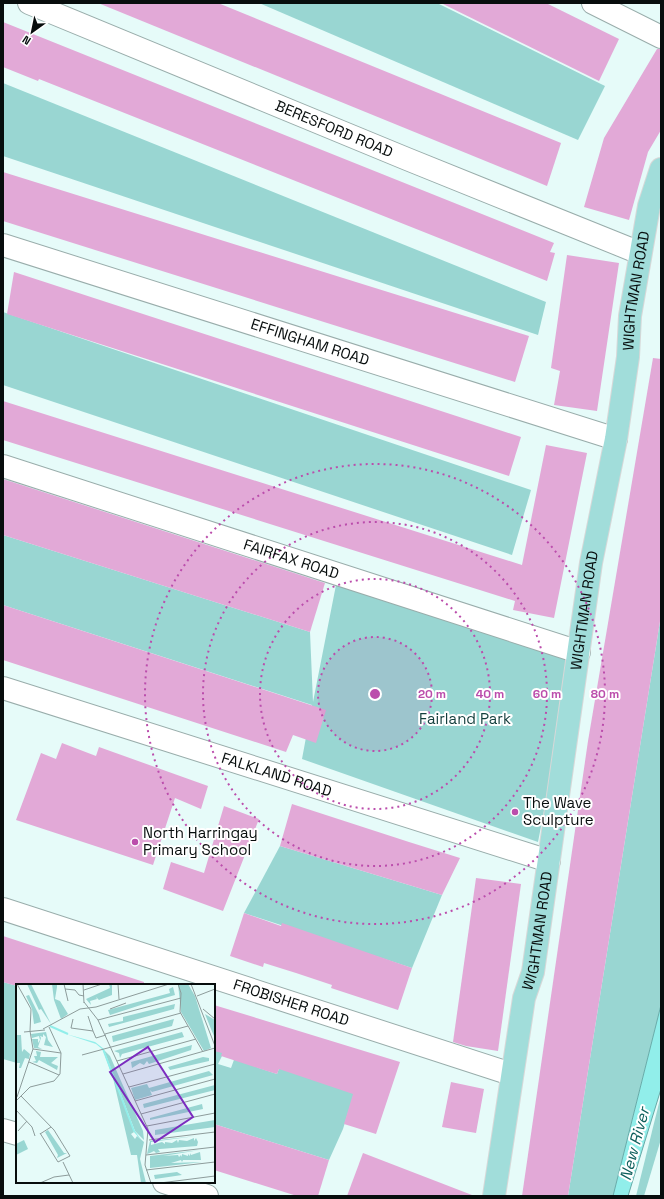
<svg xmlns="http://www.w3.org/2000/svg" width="664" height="1199" viewBox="0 0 664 1199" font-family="'Space Grotesk',sans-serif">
<rect width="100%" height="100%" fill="#e6fbf9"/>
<g fill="#99d6d2">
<path d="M259,3H437L605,86L578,140Z"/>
<path d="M3,83L546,302L538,335L3,156Z"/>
<path d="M3,312L531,490L512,555L3,385Z"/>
<path d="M3,535L310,632L313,702L336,585L574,656L538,842L302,759L312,705L3,605Z"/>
<path d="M661,615V1005L613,1196H568Z"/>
<path d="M280,846L442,895L412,968L244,913Z"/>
<path d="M3,982L17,986V1063L3,1059Z"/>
<path d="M227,1046L218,1064L231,1068L235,1057L259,1068L277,1074L285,1052L360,1074L343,1129L329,1160L214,1124V1051Z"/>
<path d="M661,1095V1139L644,1196H636Z"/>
</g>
<path fill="#91eeea" stroke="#68aaa8" d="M661,1005V1089L628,1196H613Z"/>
<g fill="#e2a9d7">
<path d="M98,3H218L561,143L547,186Z"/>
<path d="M441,3H546L619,39L599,81Z"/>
<path d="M3,22L554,243L550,252L555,253L547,281L39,79L38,81L3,67Z"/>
<path d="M657,49H661V130L648,152L629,220L584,207L604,138Z"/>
<path d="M3,172L529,336L515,382L3,221Z"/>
<path d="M567,255L619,263L597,411L554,405L560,371L551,368Z"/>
<path d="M14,272L521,437L509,476L7,314Z"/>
<path d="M653,358L661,359V615L568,1196H522L588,741Z"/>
<path d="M3,401L522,565L546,445L587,453L554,618L513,610L515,601L3,440Z"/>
<path d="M3,479L325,583L310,632L3,535Z"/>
<path d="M3,605L326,710L316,743L293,735L286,752L3,660Z"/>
<path d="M62,743L96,756L99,747L208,786L201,809L175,798L153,865L16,820L41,753L56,759Z"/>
<path d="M292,804L409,842L460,858L442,895L280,846Z"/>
<path d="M224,806L259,819L223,911L163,889L171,862L204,873Z"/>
<path d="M476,878L521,884L498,1051L466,1046L453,1042Z"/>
<path d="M244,913L281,926L282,923L412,968L398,1010L331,988L332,985L296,973L264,963L263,967L230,956Z"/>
<path d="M3,936L144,982V985H13L3,982Z"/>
<path d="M214,1005L400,1062L376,1134L344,1124L353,1094L279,1069L277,1074L267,1071L221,1056L222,1053L214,1051Z"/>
<path d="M451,1082L484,1089L476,1133L442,1127Z"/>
<path d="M214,1124L329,1160L318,1196H297L214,1170Z"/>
<path d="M363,1153L472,1195V1196H347Z"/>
</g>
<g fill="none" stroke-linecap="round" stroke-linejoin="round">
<defs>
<g id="minor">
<path id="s1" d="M29,3L407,159L640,253"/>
<path d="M593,3L661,37"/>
<path id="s2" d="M3,245L616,439"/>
<path id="s3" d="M3,466L579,652"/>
<path id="s4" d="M3,688L549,861"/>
<path id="s5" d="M3,909L511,1074"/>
<path d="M3,1130L17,1134"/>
<path d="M164,1182L207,1196"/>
</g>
<g id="major">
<path id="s6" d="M494,1196L524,998L533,972L591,563L616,439L628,357L630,316L649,206L661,169"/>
</g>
</defs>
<use href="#minor" stroke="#99adab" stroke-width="24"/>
<use href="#major" stroke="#d7d8d8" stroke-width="24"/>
<use href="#minor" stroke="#fff" stroke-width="22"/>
<use href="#major" stroke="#a1ddda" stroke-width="22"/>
</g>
<circle cx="375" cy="694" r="57" fill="#bb4dac" fill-opacity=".12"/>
<g fill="none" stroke="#bb4dac" stroke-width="2" stroke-dasharray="2 4">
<circle cx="375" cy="694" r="57"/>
<circle cx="375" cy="694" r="115"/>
<circle cx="375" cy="694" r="172"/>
<circle cx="375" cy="694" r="230"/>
</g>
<g fill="#bb4dac" stroke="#fff" stroke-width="1.5">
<circle cx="515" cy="812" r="4"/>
<circle cx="135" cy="842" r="4"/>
</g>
<g text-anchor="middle" stroke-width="4" stroke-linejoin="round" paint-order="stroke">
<g font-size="15" fill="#070d0d" stroke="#fff">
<text dy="5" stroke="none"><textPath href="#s1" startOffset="330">BERESFORD ROAD</textPath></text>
<text dy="5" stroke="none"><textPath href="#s6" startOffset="917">WIGHTMAN ROAD</textPath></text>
<text dy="5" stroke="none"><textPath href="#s2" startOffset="322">EFFINGHAM ROAD</textPath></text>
<text dy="5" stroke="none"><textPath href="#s3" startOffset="303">FAIRFAX ROAD</textPath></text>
<text dy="5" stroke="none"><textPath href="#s6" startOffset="593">WIGHTMAN ROAD</textPath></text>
<text dy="5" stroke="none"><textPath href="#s4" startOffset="287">FALKLAND ROAD</textPath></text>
<text dy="5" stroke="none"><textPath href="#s6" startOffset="269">WIGHTMAN ROAD</textPath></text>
<text dy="5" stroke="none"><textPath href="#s5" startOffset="303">FROBISHER ROAD</textPath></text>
</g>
<g font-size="15" fill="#123e3c" stroke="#fff">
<text x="465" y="724">Fairland Park</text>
</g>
<g font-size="15" fill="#070d0d" stroke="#fff" text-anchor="start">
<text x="523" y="808">The Wave<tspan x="523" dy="17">Sculpture</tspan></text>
<text x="143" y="838">North Harringay<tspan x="143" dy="17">Primary School</tspan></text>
</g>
<g font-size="16" font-style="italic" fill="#0f605d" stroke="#fff">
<text transform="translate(634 1144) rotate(-75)" y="6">New River</text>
</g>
</g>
<g transform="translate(16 984)">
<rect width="199" height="199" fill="#e6fbf9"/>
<path d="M11,0H15L35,40L25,25L23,26ZM36,0H41V3L39,15L44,17L52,30L45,35L38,16ZM93,0H96V11L83,16L80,13L81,15L74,17L75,21L70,15L94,4ZM162,0H172L179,12L195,64L188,67L165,28ZM157,3L159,11L128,20L127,18L128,20L94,31L92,26L154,9L153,5ZM13,11L23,31L25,38L18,40L16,25L10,12ZM159,20L158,25L93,43L92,40L107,37V33ZM189,30L199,36L198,52L195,45ZM158,35L156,42L97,58L96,52ZM30,48L32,56L37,63L28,61L30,53L27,50V53L24,52L25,54L22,63L26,65L18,64L16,55H22V59L24,56L23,52L16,54L15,50ZM166,48L168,53L106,70L104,74L103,69L98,67ZM0,51H5L6,68L8,65L14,70L13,75L9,74L5,84H3L4,79H0ZM176,61L175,66L133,80L131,77L128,81L124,79L116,84L115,78ZM87,66L92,77L118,148L115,150L119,155L121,152L128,158L124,175L130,199H125L121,171H115L97,94ZM88,66L94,72L127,147L128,156L119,147ZM20,67L25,68L24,73H42L35,79L42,82L41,86L23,76L21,79L16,78L20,77L18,72H21ZM187,73L193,74V77L154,86L152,83ZM193,87L197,91L136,108L134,106L136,111L119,116L115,104L131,100L133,104ZM199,101V106L128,124L127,120ZM186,120L187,125L134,136V134ZM199,136V143L139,151V146ZM32,146L48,169H51L41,174L42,171L29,148ZM180,152L135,158V161L146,158L149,160V158L156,159L161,156L162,159L163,156L171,157L178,154V157L180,154L182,158L181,162L144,165H142L144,168L140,169L138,167L134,169L133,164L134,169L131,170L134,157ZM8,156L12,165L0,171V160ZM184,166L147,172L162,171L163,173L165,171L166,173V170L172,172V170L174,172V169L175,171L184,168L185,176H167L166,178L165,176L155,179L186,178L134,184V172ZM161,188L166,191L139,195L138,191Z" fill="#99d6d2"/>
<path d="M50,50L79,58L88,65L119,147L126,157L117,147L86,65L80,60Z" fill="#91eeea"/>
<path fill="none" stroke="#91eeea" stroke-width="2" d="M34,42L52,50"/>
<path fill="none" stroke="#8d9c9b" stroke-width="1" d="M1,0L15,25L14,47M48,0L52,17M67,0L68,19M102,0L103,15M162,0L165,9L164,28L187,68M175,0L199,62M49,5L59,6L63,11L68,12M68,6L86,0M181,12L199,5M68,18L82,36L132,145L129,181L135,199M94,25L110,19M187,25L199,35M72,32L77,47M57,35L55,44L77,47L80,54L90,51M82,36L165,14M27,45L64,25L80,23L153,0M8,48L29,46M89,50L165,29M17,65L45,69M66,71L172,42M101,77L180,55M13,78L43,91M107,90L199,64M113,103L199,80M5,112L38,146L54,172L42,178L24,149M1,113L17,65L14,47M0,117L14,103L38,97L44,90L45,69L33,43M119,117L199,95M0,126L16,143L19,152M125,130L199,110M131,142L199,129M2,147L11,137M24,150L35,143M133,156L199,148M130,171L199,163M47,178L57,199M130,186L199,178M24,199L38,193L53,191M144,199L199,192"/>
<path fill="#7b2cbf" fill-opacity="0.15" stroke="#7b2cbf" stroke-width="2" d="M132,63L177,133L139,158L94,88Z"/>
<rect width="199" height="199" fill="none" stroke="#070d0d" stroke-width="2"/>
</g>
<circle cx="375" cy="694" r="6" fill="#bb4dac" stroke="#fff" stroke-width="2"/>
<g font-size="12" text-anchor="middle" font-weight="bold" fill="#bb4dac" stroke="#fff" stroke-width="4" stroke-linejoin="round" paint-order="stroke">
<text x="432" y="698">20 m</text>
<text x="490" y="698">40 m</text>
<text x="547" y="698">60 m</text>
<text x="605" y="698">80 m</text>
</g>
<rect width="664" height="1199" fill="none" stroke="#070d0d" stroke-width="8"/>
<g transform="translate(32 32) rotate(213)" stroke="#ffffff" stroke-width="3" paint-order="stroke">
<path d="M0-3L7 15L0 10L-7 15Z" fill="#070d0d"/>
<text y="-6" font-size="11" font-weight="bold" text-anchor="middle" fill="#070d0d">N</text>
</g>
</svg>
